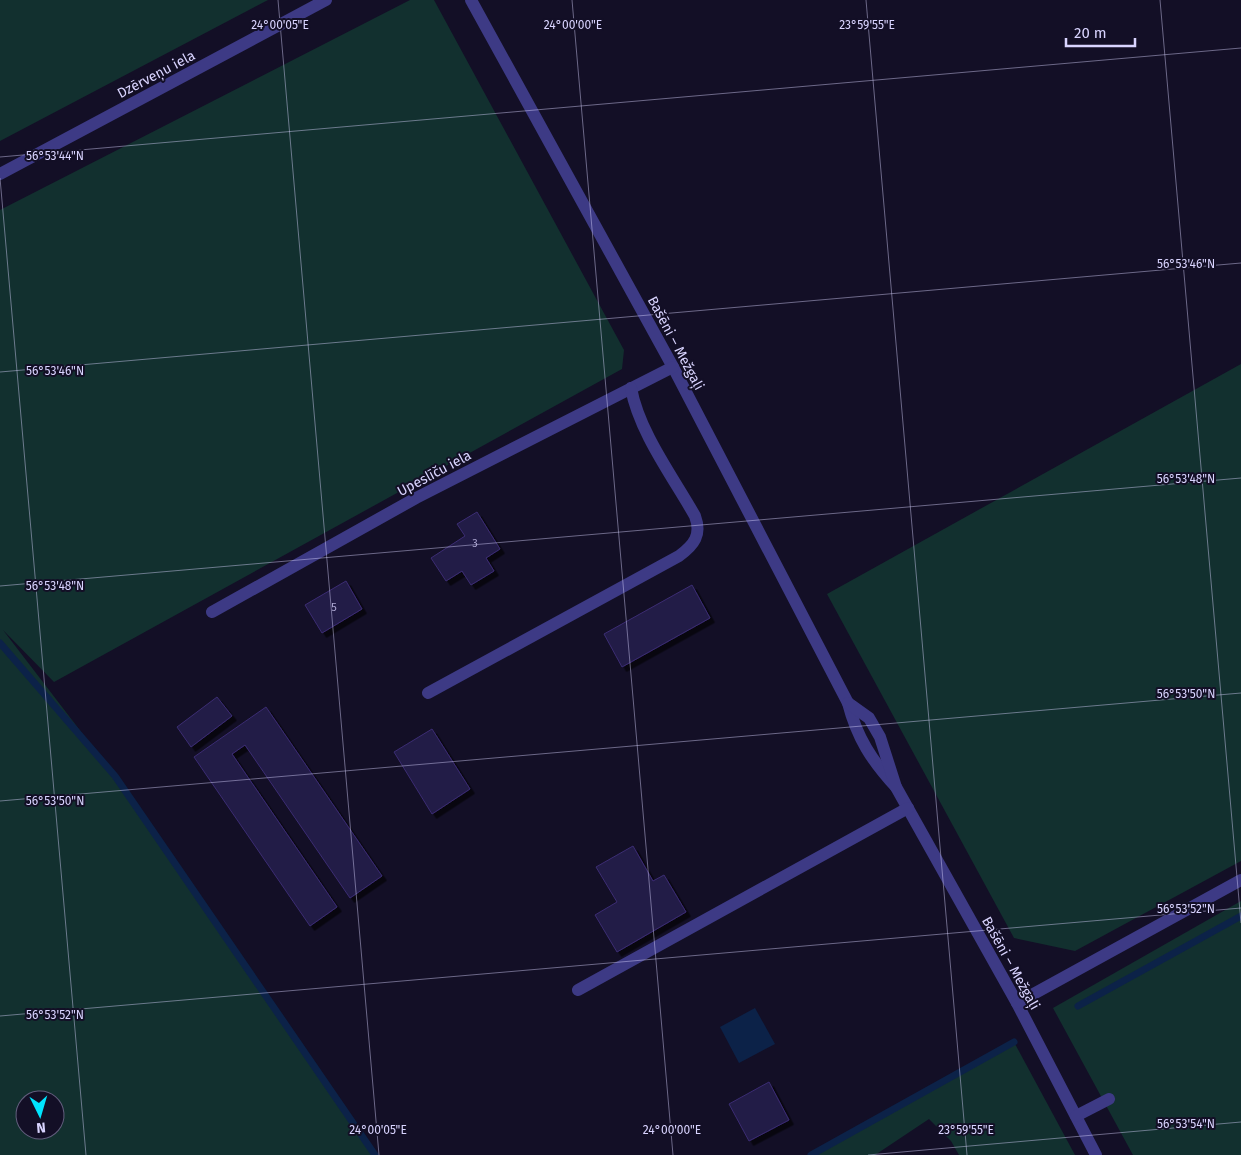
<svg xmlns="http://www.w3.org/2000/svg" width="1241" height="1155" viewBox="0 0 1241 1155" font-family="'Fira Sans',sans-serif">
<defs>
<filter id="shadow"><feDropShadow dx="4.5" dy="4.5" stdDeviation="0" flood-color="#0009"/></filter>
</defs>
<rect width="100%" height="100%" fill="#130f26"/>
<g fill="#12302f" fill-rule="evenodd">
<path d="M0,0H268L0,141Z"/>
<path d="M410,0H434L624,350L622,369L54,682L3,630L115,776L375,1155H0V210ZM25,1100H55V1130H25Z"/>
<path d="M1241,364V861L1075,951L1014,938L827,594Z"/>
<path d="M1241,901V1155H1133L1053,1008Z"/>
<path d="M1014,1042L1075,1155H959L951,1141L929,1119L875,1155H811Z"/>
</g>
<path fill="#0c2248" d="M755,1008L775,1044L739,1063L720,1027Z"/>
<g fill="none" stroke-linecap="round" stroke-linejoin="round">
<g stroke="#0c2248" stroke-width="7">
<path d="M0,643L115,776L375,1155"/>
<path d="M1078,1006L1241,916"/>
<path d="M811,1155L1014,1042"/>
</g>
</g>
<g fill="#241b47" stroke="#3b2d73" filter="url(#shadow)">
<path d="M477,512L500,549L486,558L494,571L471,585L462,571L446,581L431,558L465,536L457,524Z"/>
<path d="M346,581L362,609L322,633L305,605Z"/>
<path d="M692,585L710,618L622,667L604,634Z"/>
<path d="M217,697L232,716L191,747L177,727Z"/>
<path d="M266,707L382,876L350,898L245,745L232,754L337,907L310,926L194,757Z"/>
<path d="M432,729L470,789L432,814L394,752Z"/>
<path d="M633,846L653,881L664,875L686,912L617,952L595,915L617,902L596,867Z"/>
<path d="M769,1082L789,1120L749,1141L729,1104Z"/>
</g>
<g fill="none" stroke-linecap="round" stroke-linejoin="round">
<g stroke="#3d3a85" stroke-width="12">
<path d="M471,0L673,367L848,703C857,738 872,761 896,787"/>
<path d="M0,174L326,0"/>
<path d="M212,612L416,498L673,367"/>
<path d="M428,693L679,556C694,545 702,535 695,516C673,477 639,432 631,388"/>
<path d="M848,703L869,718L880,737L896,787L1017,1003L1096,1155"/>
<path d="M578,990L908,808"/>
<path d="M1017,1003L1241,880"/>
<path d="M1076,1116L1109,1099"/>
</g>
</g>
<path fill="none" stroke="#d9d4ff" stroke-width="1" stroke-opacity="0.45" d="M278,0L379,1155M572,0L673,1155M866,0L967,1155M1160,0L1241,923M0,157L1241,48M0,178L86,1155M0,372L1241,263M0,586L1241,478M0,801L1241,693M0,1016L1241,908M868,1155L1241,1122"/>
<g text-anchor="middle" stroke-width="4" stroke-linejoin="round" paint-order="stroke">
<g font-size="11" fill="#aca6d1">
<text x="475" y="547">3</text>
<text x="334" y="611">5</text>
</g>
<g font-size="14" fill="#d9d4ff" stroke="#130f26">
<text transform="translate(156 74) rotate(-28)" y="5">Dzērveņu iela</text>
<text transform="translate(676 343) rotate(62)" y="5">Bašēni – Mežgaļi</text>
<text transform="translate(434 473) rotate(-28)" y="5">Upeslīču iela</text>
<text transform="translate(1011 963) rotate(61)" y="5">Bašēni – Mežgaļi</text>
</g>
</g>
<g font-size="12" text-anchor="middle" fill="#d9d4ff" stroke="#130f26" stroke-width="4" stroke-linejoin="round" paint-order="stroke">
<text x="280" y="29">24°00'05"E</text>
<text x="573" y="29">24°00'00"E</text>
<text x="867" y="29">23°59'55"E</text>
<text x="55" y="160">56°53'44"N</text>
<text x="1186" y="268">56°53'46"N</text>
<text x="55" y="375">56°53'46"N</text>
<text x="1186" y="483">56°53'48"N</text>
<text x="55" y="590">56°53'48"N</text>
<text x="1186" y="698">56°53'50"N</text>
<text x="55" y="805">56°53'50"N</text>
<text x="1186" y="913">56°53'52"N</text>
<text x="55" y="1019">56°53'52"N</text>
<text x="1186" y="1128">56°53'54"N</text>
<text x="378" y="1134">24°00'05"E</text>
<text x="672" y="1134">24°00'00"E</text>
<text x="966" y="1134">23°59'55"E</text>
</g>
<g transform="translate(40 1115) rotate(175)"><circle r="24" fill="#130f26" stroke="#625e7d"/>
<path d="M0-4L9 19L0 12L-9 19Z" fill="#00e5ff"/>
<text y="-8" font-size="14" font-weight="bold" text-anchor="middle" fill="#d9d4ff">N</text>
</g>
<path d="M1066 38v8h69v-8" fill="none" stroke="#d9d4ff" stroke-width="2.5"/>
<text x="1074" y="38" font-size="15" fill="#d9d4ff" stroke="#130f26" stroke-width="4" paint-order="stroke">20 m</text>
</svg>
